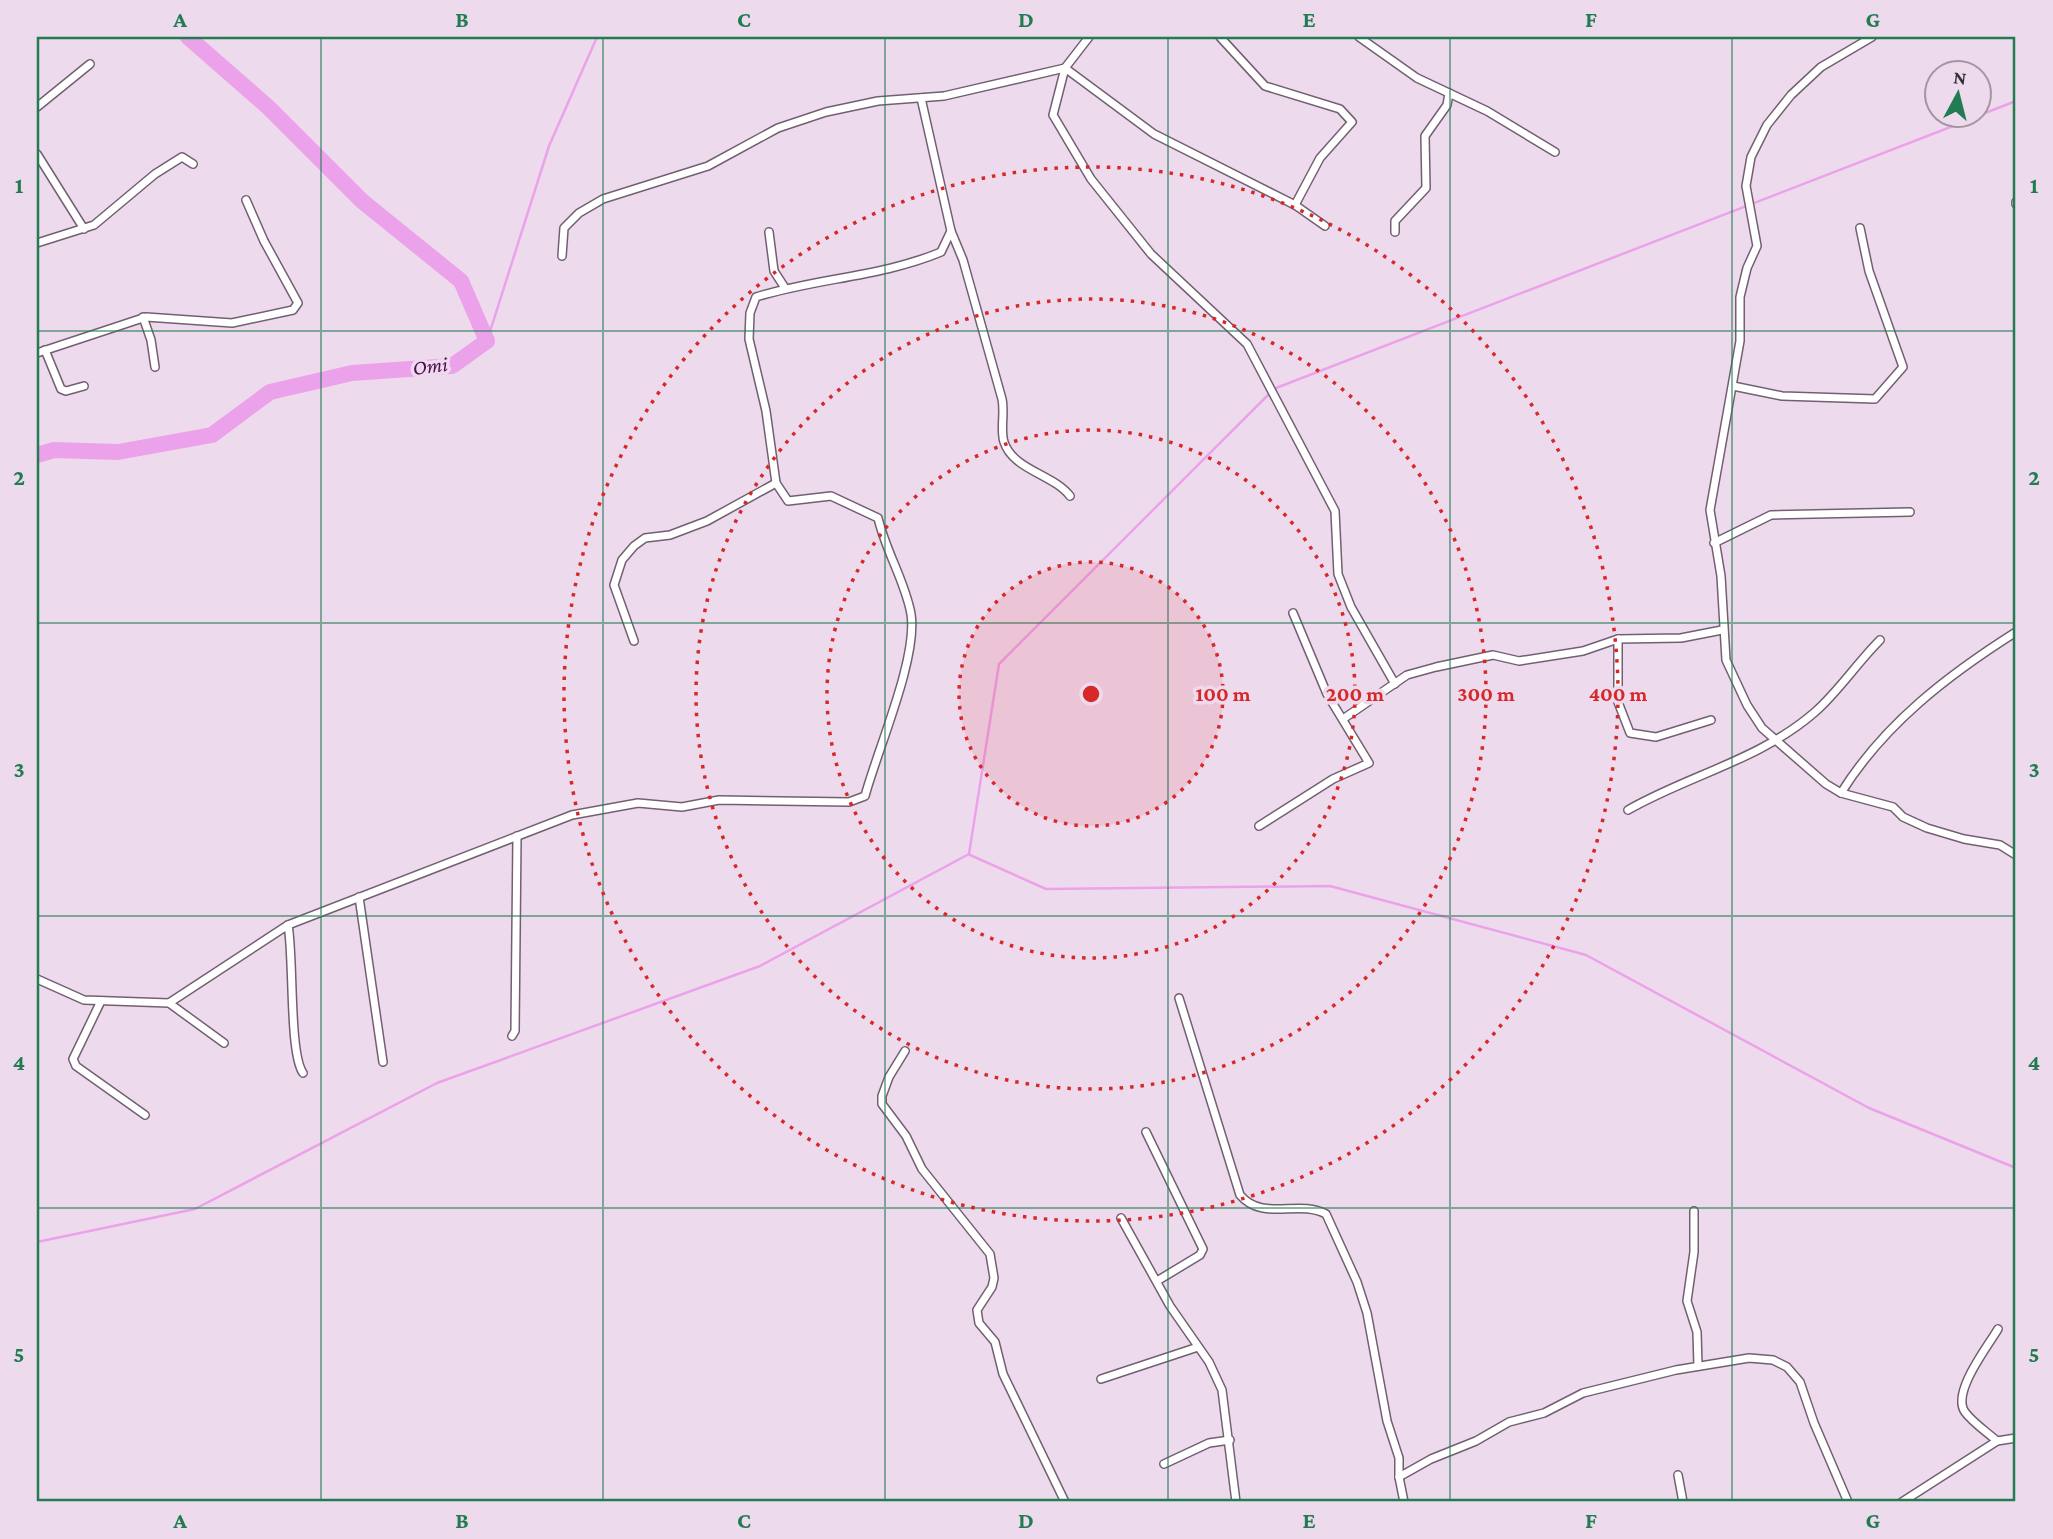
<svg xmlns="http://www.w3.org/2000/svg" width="2053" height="1539" viewBox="0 0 2053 1539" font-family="'Crimson Pro',serif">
<rect width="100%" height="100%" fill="#eedaed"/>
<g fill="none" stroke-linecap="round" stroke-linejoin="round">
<g stroke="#eca2ea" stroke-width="2.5">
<path d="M1980,115L2016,101"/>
<path d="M487,341L549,146L597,37"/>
<path d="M1276,388L1979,116"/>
<path d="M970,855L1046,889L1330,886L1586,955L1869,1108L2016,1168"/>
<path d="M37,1242L195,1209L437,1083L760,966L969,854L999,664L1271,392"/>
</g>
<path stroke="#eca2ea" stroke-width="16" d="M37,455L54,450L118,452L212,435L270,392L352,373L452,366L487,341L461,281L362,201L268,107L188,37"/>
<defs>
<g id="minor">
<path d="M1089,37L1065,68L1053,115L1091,179L1151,254L1247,344L1335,511L1338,574L1351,607L1395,684"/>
<path d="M1220,37L1265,86L1340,109L1352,122L1320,158L1295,205"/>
<path d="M1359,37L1417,78L1487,111L1555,152"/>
<path d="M1872,37L1821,67L1791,95L1767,125L1751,157L1746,186L1757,246L1747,268L1740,297V341L1710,510L1721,576L1726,660L1747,705L1762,728L1826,784L1841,793L1893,807L1903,817L1927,828L1964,839L2000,845L2016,855"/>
<path d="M37,107L90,64"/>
<path d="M37,154L84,229"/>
<path d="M2016,202V204"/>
<path d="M951,231L963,260L1002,399C1005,413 1000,430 1004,442C1013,470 1053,474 1070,496"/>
<path d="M769,232L774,271L785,288"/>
<path d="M1395,232V221L1426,188L1425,136L1447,105L1449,93"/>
<path d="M37,243L94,225L155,174L182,157L193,164"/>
<path d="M562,256L564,228L579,213L603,199L708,166L778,128L826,112L878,101L944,96L1065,68L1154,134L1295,205L1325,226"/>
<path d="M143,317L151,340L155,367"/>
<path d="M45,350L61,389L66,391L84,386"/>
<path d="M37,353L146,317L232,323L293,310L298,303L264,241L246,200"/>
<path d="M1733,386L1782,396L1875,399L1903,367L1869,271L1860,228"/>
<path d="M1714,543L1771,515L1910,512"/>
<path d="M1618,639V702L1630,733L1656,737L1711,720"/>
<path d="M634,641L614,585L622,560L634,546L645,538L670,535L707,521L776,483"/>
<path d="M1343,719L1407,675L1436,667L1493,655L1519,661L1583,651L1618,639L1681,638L1722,630"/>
<path d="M1841,793C1884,724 1948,675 2016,632"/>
<path d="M1628,810C1689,775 1760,760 1815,712C1838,692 1857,663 1880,640"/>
<path d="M1259,826L1333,779L1369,763L1327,694L1293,613"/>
<path d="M359,897L383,1062"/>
<path d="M288,925C294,958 289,1053 303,1073"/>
<path d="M37,979L84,1000L169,1003L288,925L572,815L638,803L682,807L719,800L849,802L865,796C877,751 918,658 911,614C905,581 886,552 878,518L831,496L788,501L776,483L766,411L749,339L750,313L756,297C817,278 881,277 941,252L951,231L921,98"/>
<path d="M1179,998L1240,1195C1263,1222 1298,1199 1326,1214L1357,1282L1367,1313L1387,1421L1399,1458V1477L1404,1502"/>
<path d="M101,1001L73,1059L76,1066L145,1115"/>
<path d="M169,1003L224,1043"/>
<path d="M512,1036L515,1031L517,836"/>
<path d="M905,1051L889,1077L882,1096V1104L906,1136L922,1169L990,1254L994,1278L992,1287L977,1310L979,1323L995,1342L1003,1374L1065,1502"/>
<path d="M1146,1132L1203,1249L1200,1255L1157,1281"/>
<path d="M1694,1211V1252L1687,1301L1697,1332L1698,1366"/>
<path d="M1121,1218L1170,1306L1209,1362L1222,1390L1236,1502"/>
<path d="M1101,1379L1198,1347"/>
<path d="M1997,1441C1987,1432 1973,1423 1965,1412C1951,1393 1988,1346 1998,1329"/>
<path d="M1164,1464L1209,1443L1230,1440"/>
<path d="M1678,1475L1683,1502"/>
<path d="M1399,1477L1431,1459L1476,1441L1509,1422L1544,1413L1583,1393L1676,1370L1749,1358L1773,1360L1787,1367L1800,1382L1814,1423L1848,1502"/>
<path d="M1902,1502L1997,1441L2016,1438"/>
</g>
</defs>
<use href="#minor" stroke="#726071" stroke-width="10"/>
<use href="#minor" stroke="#fff" stroke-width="7"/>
</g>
<path fill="none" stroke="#217c52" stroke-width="2" stroke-opacity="0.55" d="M321,37V1502M603,37V1502M885,37V1502M1168,37V1502M1450,37V1502M1732,37V1502M37,331H2016M37,623H2016M37,916H2016M37,1208H2016"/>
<circle cx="1091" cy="694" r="132" fill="#d62828" fill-opacity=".12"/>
<g fill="none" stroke="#d62828" stroke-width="3.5" stroke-dasharray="3.5 7">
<circle cx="1091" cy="694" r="132"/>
<circle cx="1091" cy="694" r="264"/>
<circle cx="1091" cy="694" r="395"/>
<circle cx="1091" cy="694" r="527"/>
</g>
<g text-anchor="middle" stroke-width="7" stroke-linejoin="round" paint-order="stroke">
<g font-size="21" font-style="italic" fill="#500e51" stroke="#eedaed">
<text transform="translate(430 366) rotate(-7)" y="7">Omi</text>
</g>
</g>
<circle cx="1091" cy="694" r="10" fill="#d62828" stroke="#eedaed" stroke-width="3.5"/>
<g font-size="21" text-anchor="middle" font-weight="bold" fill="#d62828" stroke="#eedaed" stroke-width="7" stroke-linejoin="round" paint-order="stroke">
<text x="1223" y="701">100 m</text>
<text x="1355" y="701">200 m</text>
<text x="1486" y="701">300 m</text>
<text x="1618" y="701">400 m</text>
</g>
<rect width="2053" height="1539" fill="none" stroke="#eedaed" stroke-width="77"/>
<g transform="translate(1958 94) rotate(7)"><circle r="33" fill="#eedaed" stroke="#a596a4" stroke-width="2"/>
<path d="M0-5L12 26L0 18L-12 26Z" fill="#217c52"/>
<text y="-10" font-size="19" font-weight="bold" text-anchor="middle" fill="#373037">N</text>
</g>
<rect x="38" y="38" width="1976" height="1462" fill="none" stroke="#217c52" stroke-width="2.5"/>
<g font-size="23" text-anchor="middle" font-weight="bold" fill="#217c52">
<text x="180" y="27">A</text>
<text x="462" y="27">B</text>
<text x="744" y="27">C</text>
<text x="1026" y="27">D</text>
<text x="1309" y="27">E</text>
<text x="1591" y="27">F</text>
<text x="1873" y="27">G</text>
<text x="19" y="193">1</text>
<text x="2034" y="193">1</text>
<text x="19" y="485">2</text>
<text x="2034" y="485">2</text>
<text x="19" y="777">3</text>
<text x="2034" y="777">3</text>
<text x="19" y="1070">4</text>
<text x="2034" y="1070">4</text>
<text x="19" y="1362">5</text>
<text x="2034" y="1362">5</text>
<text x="180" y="1528">A</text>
<text x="462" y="1528">B</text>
<text x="744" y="1528">C</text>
<text x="1026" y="1528">D</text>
<text x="1309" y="1528">E</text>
<text x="1591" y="1528">F</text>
<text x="1873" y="1528">G</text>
</g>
</svg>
